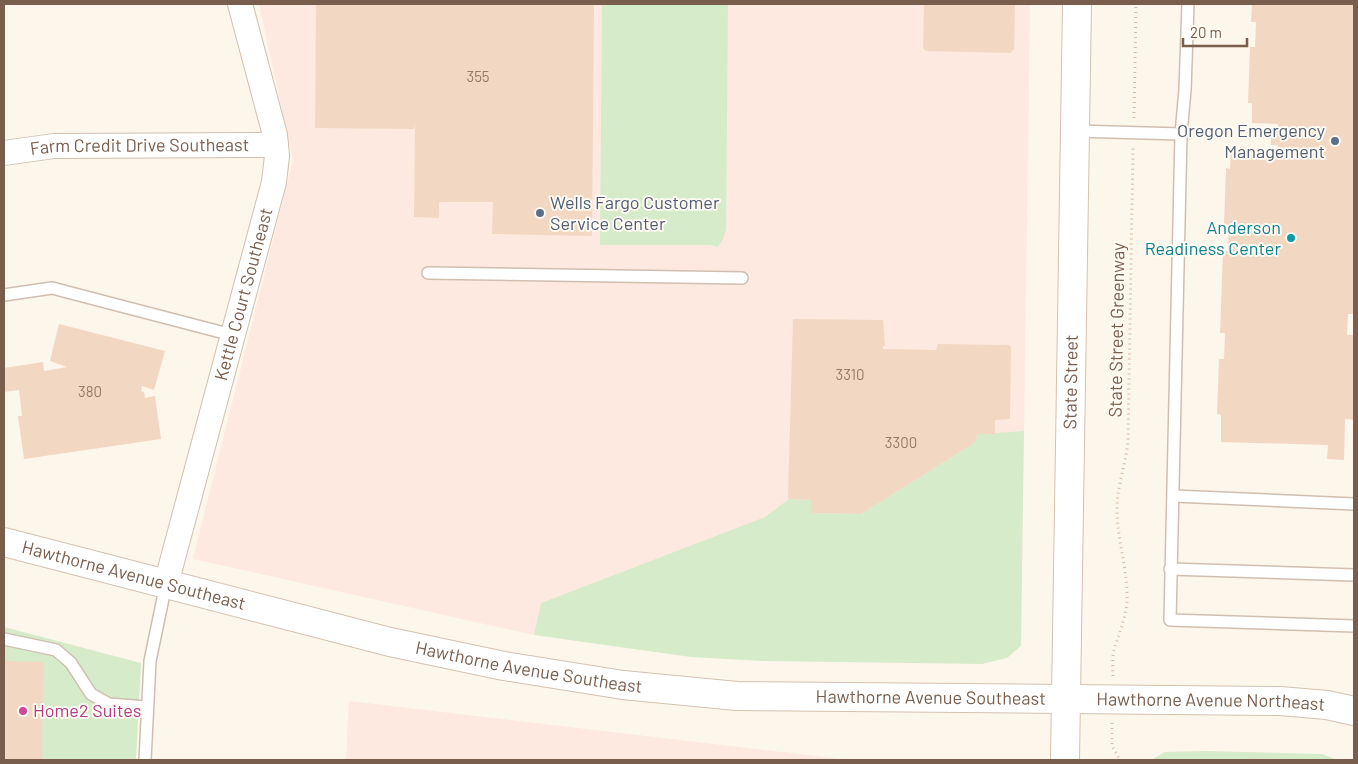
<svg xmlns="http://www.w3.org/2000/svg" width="1358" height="764" viewBox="0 0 1358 764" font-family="Barlow,sans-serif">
<rect width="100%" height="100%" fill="#fdf6eb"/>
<g fill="#fde9e0">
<path d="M259,4H1030L1024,431L976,442L861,514L811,513V500L541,603L534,635L193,559L293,160Z"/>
<path d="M349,701L849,760H346Z"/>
</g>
<g fill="#d6ebc9">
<path d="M602,4H728L726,229L723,239L718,247L710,245H600Z"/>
<path d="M1024,431L1021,646L1007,658L982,664L765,661L691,657L534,635L541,603L765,517L789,499L811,500V513L861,514L976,442L977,434Z"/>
<path d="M4,627L141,663L136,760H4Z"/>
<path d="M1207,751L1322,754L1337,760H1151L1165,752Z"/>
</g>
<g fill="#f2d7c3">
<path d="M316,4H594L592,236L492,234L493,202H439V218L414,217L415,123L414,129L315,128Z"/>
<path d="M924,4H1015L1014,50H1012L1011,53L926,51L923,48Z"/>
<path d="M1252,4H1354V314H1348L1347,335H1354V420L1345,419L1344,460L1327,459L1328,445L1221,442V415L1217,414L1219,359H1224L1225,333H1220L1223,251H1228L1229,225L1224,224L1226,168L1230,169L1231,148L1278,151V145H1271V129H1278V124L1252,123V103H1248L1250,47H1255L1256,22H1251Z"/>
<path d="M793,319L883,320L885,346H883V349L936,350L938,344L1009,345L1011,347L1010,419L995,420V434H977L976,442L861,514L811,513V500L789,499L788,497Z"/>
<path d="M59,324L165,351L154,390L142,386L141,391L144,392L145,398L155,396L161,439L24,459L18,416H22L19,390L4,392V368L43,362L44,371L67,367L50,361Z"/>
<path d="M4,661L43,662L42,760H4Z"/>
</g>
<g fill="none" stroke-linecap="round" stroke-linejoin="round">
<defs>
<g id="service">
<path d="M1075,131L1181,134L1185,90L1188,4"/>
<path d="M1181,134L1170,620L1354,626"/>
<path d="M428,273L742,278"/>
<path d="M4,295L52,288L232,335"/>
<path d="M1174,496L1354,504"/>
<path d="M1170,569L1354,575"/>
<path d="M4,639L56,650L71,663L91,694L109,704L146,707"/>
<path d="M145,760L150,661L166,584"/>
</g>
<g id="minor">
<path id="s1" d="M4,153L54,146L276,145"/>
<path id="s2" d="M166,584L274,182L277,156L275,135L240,4"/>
</g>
<g id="secondary">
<path id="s3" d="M4,542L390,642L504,666L623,685L737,696L1280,701L1327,705L1354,711"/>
<path id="s4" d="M1065,760L1077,4"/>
</g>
</defs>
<use href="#service" stroke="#d0bfb0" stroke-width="14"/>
<use href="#minor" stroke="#d0bfb0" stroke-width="26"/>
<use href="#secondary" stroke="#d5c1b0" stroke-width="30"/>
<g stroke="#d8baa5" stroke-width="3" stroke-dasharray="1 4" stroke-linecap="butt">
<path d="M1134,118L1136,4"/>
<path d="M1113,676C1113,668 1112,658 1114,650C1119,633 1126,618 1127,601C1128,569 1117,540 1117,509C1117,485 1126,464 1128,441L1133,147"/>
<path d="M1112,723V746L1120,760"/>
</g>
<use href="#service" stroke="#fff" stroke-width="11"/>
<use href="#minor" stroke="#fff" stroke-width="24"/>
<use href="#secondary" stroke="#fff" stroke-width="28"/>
</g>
<g fill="#5c6f8a" stroke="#fffaf2" stroke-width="2">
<circle cx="1335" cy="141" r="5"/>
<circle cx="540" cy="213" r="5"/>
</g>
<circle fill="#0f9aa8" stroke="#fffaf2" stroke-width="2" cx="1291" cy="238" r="5"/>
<circle fill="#d1479c" stroke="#fffaf2" stroke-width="2" cx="23" cy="711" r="5"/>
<g text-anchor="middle" stroke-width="4" stroke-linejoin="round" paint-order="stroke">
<g font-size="15" fill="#977c6a">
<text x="478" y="82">355</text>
<text x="850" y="380">3310</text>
<text x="90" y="397">380</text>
<text x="901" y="448">3300</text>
</g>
<g font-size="18" fill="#4e5e75" stroke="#fffaf2" text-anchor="end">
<text x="1325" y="137">Oregon Emergency<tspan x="1325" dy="21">Management</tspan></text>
<text x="550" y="209" text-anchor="start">Wells Fargo Customer<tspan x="550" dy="21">Service Center</tspan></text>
</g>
<g font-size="18" fill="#795e4d" stroke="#fffaf2">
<text dy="6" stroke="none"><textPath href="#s1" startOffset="136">Farm Credit Drive Southeast</textPath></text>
<text dy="6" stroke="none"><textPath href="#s2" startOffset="300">Kettle Court Southeast</textPath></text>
<text transform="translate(1117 330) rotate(-89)" y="6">State Street Greenway</text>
<text dy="6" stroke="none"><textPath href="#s4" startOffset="378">State Street</textPath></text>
<text dy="6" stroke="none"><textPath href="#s3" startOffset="134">Hawthorne Avenue Southeast</textPath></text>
<text dy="6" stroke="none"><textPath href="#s3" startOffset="540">Hawthorne Avenue Southeast</textPath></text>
<text dy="6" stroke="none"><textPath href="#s3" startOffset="944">Hawthorne Avenue Southeast</textPath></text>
<text dy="6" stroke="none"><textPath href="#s3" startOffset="1224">Hawthorne Avenue Northeast</textPath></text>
</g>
<g font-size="18" fill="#0d838f" stroke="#fffaf2" text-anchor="end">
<text x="1281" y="234">Anderson<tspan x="1281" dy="21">Readiness Center</tspan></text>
</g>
<g font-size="18" fill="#b23c85" stroke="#fffaf2" text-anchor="start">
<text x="33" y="717">Home2 Suites</text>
</g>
</g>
<rect width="1358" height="764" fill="none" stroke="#795e4d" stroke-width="10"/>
<path d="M1183 38v8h64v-8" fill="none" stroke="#795e4d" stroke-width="2.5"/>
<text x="1190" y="38" font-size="15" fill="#795e4d" stroke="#fffaf2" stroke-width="4" paint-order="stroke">20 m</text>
</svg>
